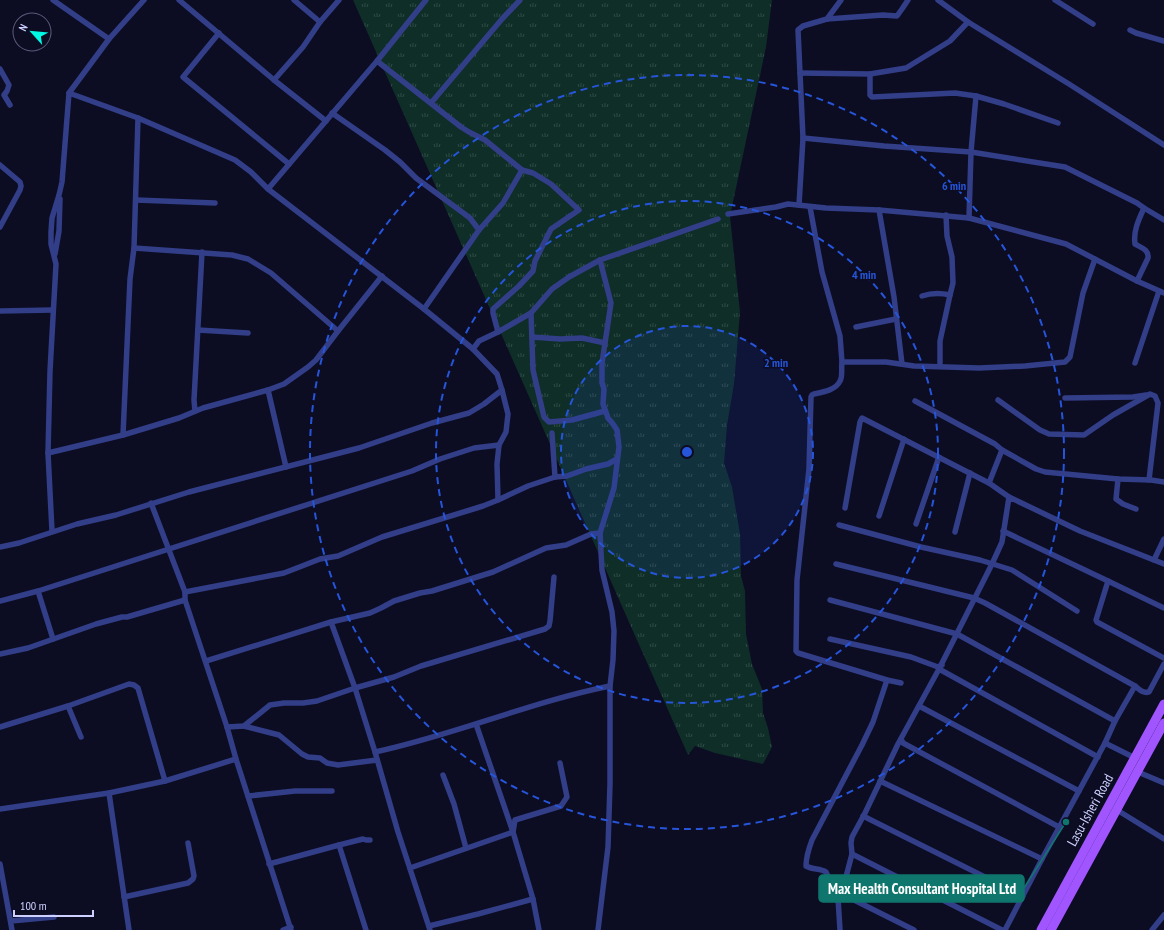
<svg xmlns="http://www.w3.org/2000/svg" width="1164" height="930" viewBox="0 0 1164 930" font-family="'PT Sans Narrow',sans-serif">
<defs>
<pattern id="grass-tufts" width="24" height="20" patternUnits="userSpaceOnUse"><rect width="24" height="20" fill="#0e2e27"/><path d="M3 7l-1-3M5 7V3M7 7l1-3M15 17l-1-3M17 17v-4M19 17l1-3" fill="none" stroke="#304b47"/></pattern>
</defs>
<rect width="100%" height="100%" fill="#0c0c23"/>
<path fill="url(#grass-tufts)" d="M353,0H772L766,47L730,216L740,312L734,384L727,425L724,463L732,487L740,534L741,576L745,591L746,634L752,664L762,689L763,713L768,728L772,747L763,764L715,753L695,746L688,755Z"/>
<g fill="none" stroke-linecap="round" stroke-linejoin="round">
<g stroke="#323e87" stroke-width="5.5">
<path d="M53,0L109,39L144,0"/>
<path d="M179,0L274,80L326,121"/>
<path d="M294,0L320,22"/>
<path d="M841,0L827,19L803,26L798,30L803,138L884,146L971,152L1065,167L1137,203L1144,208C1139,219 1133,231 1135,244C1142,248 1149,250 1148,258L1137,281"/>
<path d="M938,0L968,22L1069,84L1164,145"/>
<path d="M1055,0L1093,24"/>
<path d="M827,19L883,15L897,16L902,9L908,0"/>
<path d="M1130,30L1136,33L1164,41"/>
<path d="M219,33L183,77L289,164"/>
<path d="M377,61L461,127L469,132L485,140L522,170L533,173L551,184L579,210L551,229L535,261L533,271L519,286L493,309V313L498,332"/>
<path d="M0,69L9,85L7,91L4,95L10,105"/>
<path d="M800,73L870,74L906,68L950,41L968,22"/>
<path d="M870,74V95L872,97L955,93L976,96L1004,104L1058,123"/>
<path d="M274,80L303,47L320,22L339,0"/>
<path d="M69,93L109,39"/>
<path d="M431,103L502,19L520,0"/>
<path d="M332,113L385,150L400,162L416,178L470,218L479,230"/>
<path d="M0,165L20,182L21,186L20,190L0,227"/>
<path d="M268,189L377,61L426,0"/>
<path d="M136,200L215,203"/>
<path d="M799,205L803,138"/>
<path d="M810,207L822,272L840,336L842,362H886L914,366L979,368L1025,366L1065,362L1070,357L1083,293L1095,259"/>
<path d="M1144,208L1164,220"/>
<path d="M879,210L894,297L902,364"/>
<path d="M728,214L776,207L788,204L826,208L879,210L969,218L1066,244L1137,281L1164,293"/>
<path d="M969,218L971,152L976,96"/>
<path d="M134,248L232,255L248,259L271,273L338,331"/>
<path d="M55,254L59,231L60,199"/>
<path d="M600,260L611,303L605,343"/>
<path d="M922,296C931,293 941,293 950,295L953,283L952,257L947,236L946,215"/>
<path d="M424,309L479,230L503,203L522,170"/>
<path d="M0,311L53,310"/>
<path d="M531,313L533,370L544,417L549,422L572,420L605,411"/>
<path d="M856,327L896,319"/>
<path d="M198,330L248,333"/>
<path d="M842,362C841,367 843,377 840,381C836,390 823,392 814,394L812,395L811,397L809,469L797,580L796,651L798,653L887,680L901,683"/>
<path d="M1135,363L1159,291"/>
<path d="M940,366V341L950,295"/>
<path d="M268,390L286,467"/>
<path d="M1065,398L1133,397L1146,395"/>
<path d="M998,400L1040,430L1049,434L1084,435L1113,415L1150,394L1155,396L1158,403L1149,480"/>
<path d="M915,401L995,444L1002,450L1036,469L1045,472L1118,479L1151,480L1164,482"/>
<path d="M195,411L194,400L202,252"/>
<path d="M552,433L555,477"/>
<path d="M123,435L130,279L134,248L138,118"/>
<path d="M1002,450L989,483L1009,497"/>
<path d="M48,453L123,435L179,418L203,408L268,390L284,384L308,367L316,360L338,331L382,276"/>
<path d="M1118,479L1116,499L1123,504L1136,509"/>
<path d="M498,500L528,486L555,477L567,476L586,469L608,464L617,459"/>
<path d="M151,503L185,592V600L227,727L236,759L291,930"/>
<path d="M845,508L860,422L862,418L989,483"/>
<path d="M879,516L904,439"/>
<path d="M916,524L939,457"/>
<path d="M839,525L921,547L980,560L1012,570L1077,611"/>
<path d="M52,531L48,453L50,371L56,264L51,244V232L52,218L59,195L62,182L69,93L138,118L235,160L251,172L268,189L424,309L473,349"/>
<path d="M1003,531L1108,581L1096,620L1097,622L1164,658"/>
<path d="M955,532L970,473"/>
<path d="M0,547L19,543L77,524L116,515L189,492L359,448L432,423L469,413L484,404L502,390L497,374L473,349L479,341L498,332L531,313L552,289L569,277L600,260L718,219"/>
<path d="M1154,560L1164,539"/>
<path d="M836,564L974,598L985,603L1135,686"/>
<path d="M1108,581L1164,608"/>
<path d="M38,591L53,639"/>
<path d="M185,592L284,573L320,559L338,556L382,537L483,506L498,500L497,464L499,445L506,432L508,414L502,390"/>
<path d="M830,600L957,634L1115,721L1105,743"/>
<path d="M0,601L38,591L412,471L440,459L474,448L499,445"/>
<path d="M331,622L355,688L375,752L398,832L430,930"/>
<path d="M830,639L911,657L938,667L942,665"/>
<path d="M0,654L28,648L96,624L122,617H127L185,600"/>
<path d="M206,661L331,622L370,613L381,608L394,601L420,593L432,591L493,572L546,548L566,545L591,534L600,533L614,488L619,447L617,430L613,424L608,418L603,404L604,389L602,383V363L605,343L582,338L560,339L532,337"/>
<path d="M939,669L1098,757"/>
<path d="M68,706L81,737"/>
<path d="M919,706L1079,791"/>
<path d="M1115,721L1135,686C1139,689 1143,694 1149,692L1164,664"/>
<path d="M476,724L513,832L533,899L539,930"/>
<path d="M244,726L279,735L302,754L308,757L320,758L327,763L338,765L377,760"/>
<path d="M0,727L68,706L129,684L134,685L138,688L165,781"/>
<path d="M227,727L244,726L270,705L284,703H303L317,701L355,688L394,677L421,666L545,629L549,626L550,621L554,577"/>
<path d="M901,739L903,743L1059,827"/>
<path d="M375,752C455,735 530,702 610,686"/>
<path d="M1138,772L1164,783"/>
<path d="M443,775L454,804L466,848"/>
<path d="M880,781L1042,859"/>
<path d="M109,793L129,930"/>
<path d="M248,796L295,791H332"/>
<path d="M0,809L109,793L165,781L236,759"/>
<path d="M1117,810L1164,839"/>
<path d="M863,816L1023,896"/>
<path d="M339,845L363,839L366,840H370"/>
<path d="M852,854L1002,930"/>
<path d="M0,864L12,930"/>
<path d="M269,864L339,845L366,930"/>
<path d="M410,868L513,832L515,820L561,806L567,797L560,763"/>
<path d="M124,897L188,883L193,879L194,876L188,843"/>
<path d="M11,921L54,917"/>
<path d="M429,926L478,914L533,899"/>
<path d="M283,930L291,927"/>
<path d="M598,930L608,847L610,784V686L613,660L614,631L612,612L602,570L600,533"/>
<path d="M840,930L838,898L826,872C820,868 813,870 806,866C806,858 809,848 812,840L862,745L873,722L887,680"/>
<path d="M914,930L844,895L842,892L852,854L851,843L852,837L865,813L898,744L939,669L992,564L1002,542L1009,497L1080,531L1164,564"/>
<path d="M1005,930L1042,859L1105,743L1135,758"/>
<path d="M1152,930L1164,915"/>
</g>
<g stroke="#a055ff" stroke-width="9">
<path d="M1041,930L1164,704"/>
<path d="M1051,930L1164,723"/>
</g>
</g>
<circle cx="687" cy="452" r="126" fill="#2655da" fill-opacity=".12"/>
<g fill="none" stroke="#2655da" stroke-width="2" stroke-dasharray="7 5">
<circle cx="687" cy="452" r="126"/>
<circle cx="687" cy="452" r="251"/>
<circle cx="687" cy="452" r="377"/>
</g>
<g text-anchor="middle" stroke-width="3" stroke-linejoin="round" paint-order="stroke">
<g font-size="14" fill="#ced1ff" stroke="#0c0c23">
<text transform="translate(1090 810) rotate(-61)" y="5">Lasu-Isheri Road</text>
</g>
</g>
<circle cx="687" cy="452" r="6" fill="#2655da" stroke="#0c0c23" stroke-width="2"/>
<g font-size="12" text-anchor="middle" font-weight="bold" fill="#2655da" stroke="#0c0c23" stroke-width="3" stroke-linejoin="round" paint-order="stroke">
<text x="954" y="190">6 min</text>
<text x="864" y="279">4 min</text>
<text x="776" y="367">2 min</text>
</g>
<path fill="none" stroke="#0f766e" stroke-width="1.5" d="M1066 822L1024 888"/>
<circle fill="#0f766e" stroke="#0c0c23" stroke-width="1.5" cx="1066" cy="822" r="4"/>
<rect fill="#0f766e" stroke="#0f766e" stroke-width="1.5" x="819" y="875" width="205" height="27" rx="4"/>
<g font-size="15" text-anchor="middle" font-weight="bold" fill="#fff">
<text x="922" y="894">Max Health Consultant Hospital Ltd</text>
</g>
<g transform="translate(32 32) rotate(297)"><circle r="19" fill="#0c0c23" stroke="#5a5b7b"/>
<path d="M0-3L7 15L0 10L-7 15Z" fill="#00f9e5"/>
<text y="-6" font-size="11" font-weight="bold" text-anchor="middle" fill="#ced1ff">N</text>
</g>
<path d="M14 910v6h79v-6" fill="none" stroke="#ced1ff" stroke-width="2"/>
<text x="20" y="910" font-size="12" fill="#ced1ff" stroke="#0c0c23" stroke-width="3" paint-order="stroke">100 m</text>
</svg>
